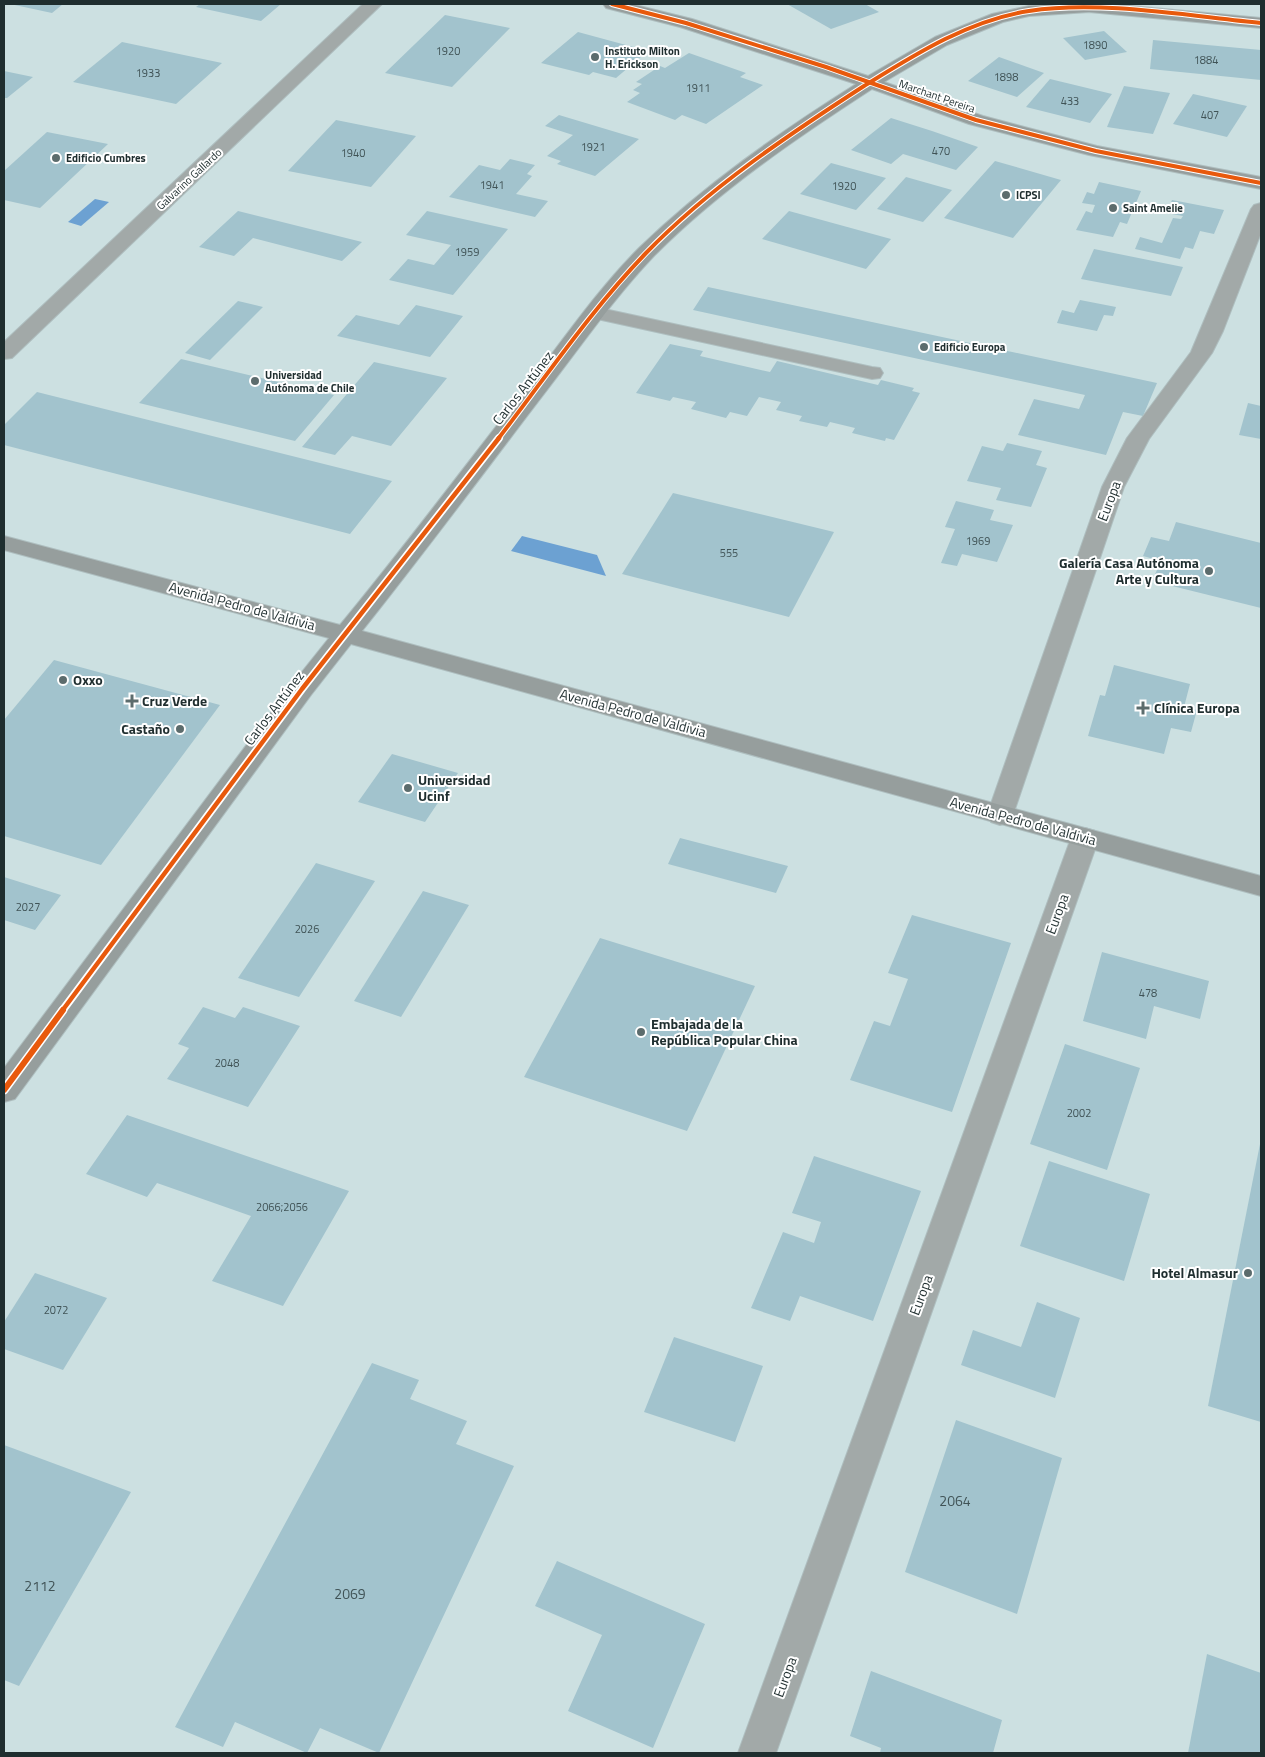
<svg xmlns="http://www.w3.org/2000/svg" width="1265" height="1757" viewBox="0 0 1265 1757" font-family="'Titillium Web',sans-serif">
<rect width="100%" height="100%" fill="#cce0e1"/>
<g fill="#6ca1d2">
<path d="M95,199L109,202L81,226L68,222Z"/>
<path d="M522,536L597,555L606,576L511,551Z"/>
</g>
<g fill="#a2c3cd">
<path d="M10,4H63L52,13Z"/>
<path d="M200,4H281L261,21L196,7Z"/>
<path d="M787,4H865L879,12L831,29Z"/>
<path d="M445,15L510,28L452,87L385,73Z"/>
<path d="M1104,31L1127,52L1085,60L1063,38Z"/>
<path d="M578,32L648,51L616,78L593,72L589,75L541,63Z"/>
<path d="M1153,40L1261,50V80L1150,69Z"/>
<path d="M122,42L222,63L176,104L73,82Z"/>
<path d="M689,53L746,73L740,77L763,85L706,124L682,115L675,120L627,102L640,93L633,90L642,84L636,82L660,66L665,68Z"/>
<path d="M999,57L1044,73L1017,97L968,81Z"/>
<path d="M4,71L33,77L7,98H4Z"/>
<path d="M1050,79L1112,94L1090,123L1026,107Z"/>
<path d="M1124,86L1170,93L1153,134L1107,127Z"/>
<path d="M1193,94L1247,106L1227,137L1173,124Z"/>
<path d="M559,115L639,139L595,176L557,164L561,161L547,156L573,135L545,126Z"/>
<path d="M891,118L932,131L978,147L956,170L903,154L891,164L851,150Z"/>
<path d="M336,120L416,136L371,187L288,171Z"/>
<path d="M47,132L108,144L40,208L4,200V171Z"/>
<path d="M510,159L535,165L527,174L532,176L516,194L548,201L535,217L449,197L479,165L500,170Z"/>
<path d="M995,161L1061,180L1013,238L944,218Z"/>
<path d="M831,163L886,178L856,210L800,194Z"/>
<path d="M906,177L952,190L923,222L877,209Z"/>
<path d="M1099,182L1141,191L1127,224L1120,222L1113,237L1076,230L1086,211L1092,213L1095,205L1082,203L1087,192L1094,194Z"/>
<path d="M1172,200L1224,210L1214,234L1200,231L1193,249L1185,247L1180,259L1135,249L1140,237L1162,243L1173,218L1181,219L1183,216L1166,213Z"/>
<path d="M238,211L362,242L342,261L253,238L234,256L199,247Z"/>
<path d="M427,211L508,229L453,295L389,280L408,259L434,265L451,245L406,235Z"/>
<path d="M789,211L891,239L866,269L762,239Z"/>
<path d="M1094,249L1183,267L1171,296L1081,279Z"/>
<path d="M708,287L1157,383L1143,416L1123,412L1106,455L1018,435L1034,399L1079,409L1085,395L693,310Z"/>
<path d="M1080,300L1116,307L1113,316L1104,315L1097,331L1057,323L1062,310L1074,313Z"/>
<path d="M238,301L263,307L210,360L185,353Z"/>
<path d="M416,305L463,316L430,357L337,336L356,315L399,325Z"/>
<path d="M670,344L703,351L700,356L770,372L777,361L878,385L881,380L914,388L912,391L920,393L894,440L886,438L885,441L852,433L855,428L830,422L827,427L799,421L802,416L776,410L781,402L759,397L747,416L730,412L726,418L691,409L696,402L673,397L670,401L636,393Z"/>
<path d="M181,359L334,395L295,441L139,403Z"/>
<path d="M374,362L447,378L391,446L352,436L335,455L302,447Z"/>
<path d="M37,392L392,481L350,534L4,445V425Z"/>
<path d="M1248,403L1261,406V439L1239,435Z"/>
<path d="M1007,443L1042,451L1036,465L1047,468L1031,507L996,500L1001,488L967,481L982,446L1003,451Z"/>
<path d="M673,493L834,532L789,617L622,574Z"/>
<path d="M956,501L994,510L990,520L1013,525L997,562L962,554L957,566L941,563L955,529L945,527Z"/>
<path d="M1176,522L1261,543V608L1152,581L1161,561L1143,556L1151,537L1169,541Z"/>
<path d="M54,660L220,705L101,865L4,836V720Z"/>
<path d="M1114,665L1190,684L1184,707L1197,710L1191,732L1171,728L1164,754L1088,736L1100,695L1105,696Z"/>
<path d="M392,754L458,773L425,822L358,802Z"/>
<path d="M680,838L788,866L776,893L668,864Z"/>
<path d="M316,863L375,881L299,997L238,978Z"/>
<path d="M4,877L61,895L35,930L4,920Z"/>
<path d="M423,891L469,905L401,1017L354,1001Z"/>
<path d="M912,915L1011,943L952,1112L850,1080L874,1021L890,1026L908,979L888,973Z"/>
<path d="M600,938L755,986L687,1131L524,1077Z"/>
<path d="M1102,952L1209,981L1200,1019L1154,1006L1146,1039L1083,1021Z"/>
<path d="M203,1007L235,1018L243,1007L300,1026L248,1107L167,1079L189,1048L178,1044Z"/>
<path d="M1065,1044L1140,1068L1107,1170L1030,1144Z"/>
<path d="M127,1115L349,1191L283,1306L212,1281L251,1216L157,1183L147,1197L86,1174Z"/>
<path d="M1260,1144H1261V1422L1208,1406Z"/>
<path d="M814,1156L921,1191L873,1321L800,1296L790,1321L751,1308L783,1232L814,1243L821,1222L792,1213Z"/>
<path d="M1049,1161L1150,1194L1124,1281L1020,1246Z"/>
<path d="M35,1273L107,1298L63,1370L4,1349V1322Z"/>
<path d="M1037,1302L1080,1318L1055,1398L961,1365L973,1330L1021,1347Z"/>
<path d="M674,1337L763,1366L735,1442L644,1412Z"/>
<path d="M372,1363L419,1380L410,1399L467,1421L456,1444L514,1466L379,1753L320,1728L307,1753L235,1722L223,1747L175,1727Z"/>
<path d="M956,1420L1062,1458L1017,1614L905,1572Z"/>
<path d="M4,1445L131,1492L19,1686L4,1680Z"/>
<path d="M557,1561L705,1624L653,1748L568,1711L602,1635L535,1606Z"/>
<path d="M1207,1654L1261,1673V1753H1188Z"/>
<path d="M871,1671L1002,1720L993,1753H880L881,1748L850,1736Z"/>
</g>
<g fill="none" stroke-linecap="round" stroke-linejoin="round">
<defs>
<path id="lane" d="M595,307L872,367L880,368L883,373L880,378L872,379L588,317L585,313L588,309Z"/>
<g id="street">
<path d="M363,4H382L12,358L4,359V342Z"/>
<path d="M1261,203V233L1223,331L1212,353L1149,439L1124,487L1013,815L1009,822L1000,825L991,822L987,815L1102,487L1127,438L1191,352L1251,209L1254,205Z"/>
<path d="M1085,828L1095,831L1099,838L776,1753H738L1071,838L1075,831Z"/>
</g>
<path id="secondary" d="M603,4H631L692,19L868,76L935,37L992,14L1029,6L1110,4L1261,18V28L1089,12L1029,16L1003,22L947,45L884,82L983,116L1097,146L1261,177V189L1089,155L969,124L872,89C795,139 717,192 653,257C614,298 581,346 547,390C485,471 425,552 362,631L1261,876V896L351,644L311,695L15,1099L4,1102V1068L293,683L329,638L4,550V536L340,625C406,545 468,462 532,380C566,336 599,288 639,248C704,185 780,132 856,84L680,27L606,8Z"/>
</defs>
<use href="#lane" stroke="#aebebf" stroke-width="2"/>
<use href="#street" stroke="#aebebf" stroke-width="2"/>
<use href="#secondary" stroke="#aebebf" stroke-width="2"/>
<use href="#lane" fill="#a2a9a8" fill-rule="evenodd"/>
<use href="#street" fill="#a2a9a8" fill-rule="evenodd"/>
<use href="#secondary" fill="#969e9d" fill-rule="evenodd"/>
<defs>
<g id="cycleway-far2">
<path d="M612,4L686,23L826,67L976,120L1096,151L1261,183"/>
<path d="M498,439C546,377 591,310 646,253C709,188 788,135 864,86C914,55 969,20 1029,11C1100,0 1189,16 1261,23"/>
</g>
<path id="cycleway-far1" d="M62,1011L302,689L499,438"/>
<path id="cycleway" d="M4,1090L63,1010"/>
</defs>
<use href="#cycleway-far2" stroke="#fff" stroke-width="6"/>
<use href="#cycleway-far1" stroke="#fff" stroke-width="8"/>
<use href="#cycleway" stroke="#fff" stroke-width="9"/>
<use href="#cycleway-far2" stroke="#e8590c" stroke-width="4"/>
<use href="#cycleway-far1" stroke="#e8590c" stroke-width="4.5"/>
<use href="#cycleway" stroke="#e8590c" stroke-width="6"/>
</g>
<g fill="#5c6c6d" stroke="#fff" stroke-width="2">
<circle cx="595" cy="57" r="5"/>
<circle cx="56" cy="158" r="5"/>
<circle cx="1006" cy="195" r="5"/>
<circle cx="1113" cy="208" r="5"/>
<circle cx="924" cy="347" r="5"/>
<circle cx="255" cy="381" r="5"/>
<circle cx="1209" cy="571" r="5"/>
<circle cx="63" cy="680" r="5"/>
<path d="M129.5 693.5h5v5h5v5h-5v5h-5v-5h-5v-5h5z"/>
<path d="M1140.5 700.5h5v5h5v5h-5v5h-5v-5h-5v-5h5z"/>
<circle cx="180" cy="729" r="5"/>
<circle cx="408" cy="788" r="5"/>
<circle cx="641" cy="1032" r="5"/>
<circle cx="1248" cy="1273" r="5"/>
</g>
<g text-anchor="middle" stroke-width="4" stroke-linejoin="round" paint-order="stroke">
<g font-size="11" fill="#405356">
<text x="1095" y="49">1890</text>
<text x="448" y="55">1920</text>
<text x="1206" y="64">1884</text>
<text x="148" y="77">1933</text>
<text x="1006" y="81">1898</text>
<text x="698" y="92">1911</text>
<text x="1070" y="105">433</text>
<text x="1210" y="119">407</text>
<text x="593" y="151">1921</text>
<text x="941" y="155">470</text>
<text x="353" y="157">1940</text>
<text x="492" y="189">1941</text>
<text x="844" y="190">1920</text>
<text x="467" y="256">1959</text>
<text x="978" y="545">1969</text>
<text x="729" y="557">555</text>
<text x="28" y="911">2027</text>
<text x="307" y="933">2026</text>
<text x="1148" y="997">478</text>
<text x="227" y="1067">2048</text>
<text x="1079" y="1117">2002</text>
<text x="282" y="1211">2066;2056</text>
<text x="56" y="1314">2072</text>
</g>
<g font-size="11" font-weight="bold" fill="#1f2e2f" stroke="#fff" text-anchor="start">
<text x="605" y="55">Instituto Milton<tspan x="605" dy="13">H. Erickson</tspan></text>
<text x="66" y="162">Edificio Cumbres</text>
<text x="1016" y="199">ICPSI</text>
<text x="1123" y="212">Saint Amelie</text>
<text x="934" y="351">Edificio Europa</text>
<text x="265" y="379">Universidad<tspan x="265" dy="13">Autónoma de Chile</tspan></text>
</g>
<g font-size="11" fill="#1f2e2f" stroke="#fff">
<text transform="translate(937 96) rotate(19)" y="4">Marchant Pereira</text>
<text transform="translate(189 179) rotate(-43)" y="4">Galvarino Gallardo</text>
</g>
<g font-size="14" fill="#1f2e2f" stroke="#fff">
<text transform="translate(523 388) rotate(-52)" y="5">Carlos Antúnez</text>
<text transform="translate(1109 501) rotate(-69)" y="5">Europa</text>
<text transform="translate(242 606) rotate(15)" y="5">Avenida Pedro de Valdivia</text>
<text transform="translate(274 708) rotate(-53)" y="5">Carlos Antúnez</text>
<text transform="translate(633 713) rotate(15)" y="5">Avenida Pedro de Valdivia</text>
<text transform="translate(1023 821) rotate(15)" y="5">Avenida Pedro de Valdivia</text>
<text transform="translate(1057 914) rotate(-70)" y="5">Europa</text>
<text transform="translate(921 1295) rotate(-70)" y="5">Europa</text>
<text transform="translate(785 1677) rotate(-70)" y="5">Europa</text>
</g>
<g font-size="14" font-weight="bold" fill="#1f2e2f" stroke="#fff" text-anchor="start">
<text x="1199" y="568" text-anchor="end">Galería Casa Autónoma<tspan x="1199" dy="16">Arte y Cultura</tspan></text>
<text x="73" y="685">Oxxo</text>
<text x="142" y="706">Cruz Verde</text>
<text x="1154" y="713">Clínica Europa</text>
<text x="170" y="734" text-anchor="end">Castaño</text>
<text x="418" y="785">Universidad<tspan x="418" dy="16">Ucinf</tspan></text>
<text x="651" y="1029">Embajada de la<tspan x="651" dy="16">República Popular China</tspan></text>
<text x="1238" y="1278" text-anchor="end">Hotel Almasur</text>
</g>
<g font-size="14" fill="#405356">
<text x="955" y="1506">2064</text>
<text x="40" y="1591">2112</text>
<text x="350" y="1599">2069</text>
</g>
</g>
<rect width="1265" height="1757" fill="none" stroke="#1f2e2f" stroke-width="10"/>
</svg>
